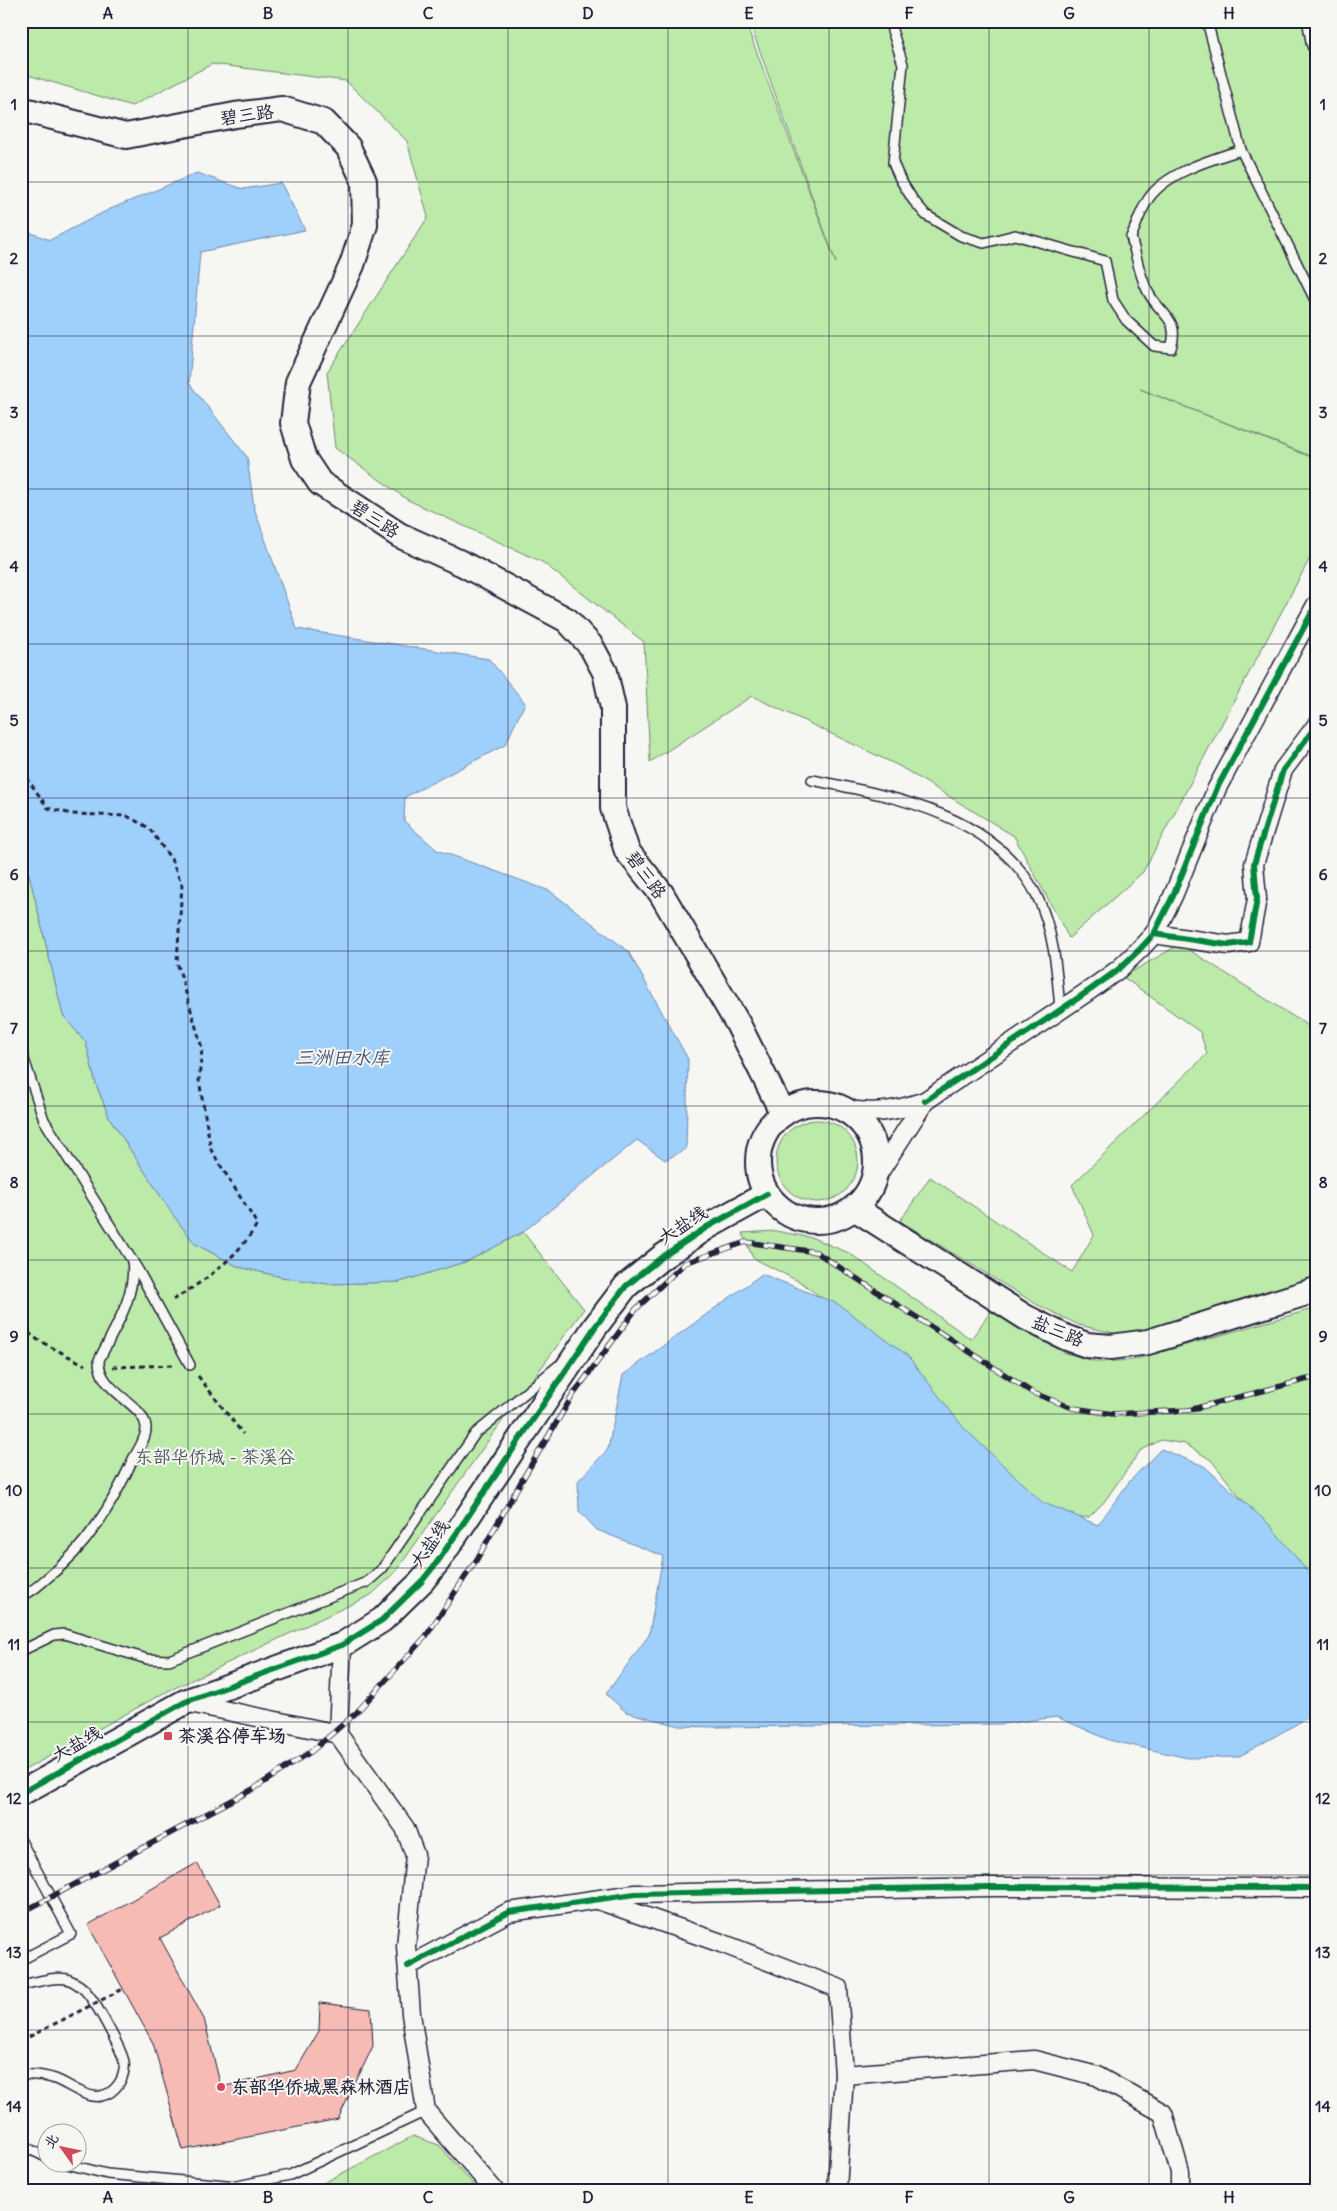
<svg xmlns="http://www.w3.org/2000/svg" width="1337" height="2211" viewBox="0 0 1337 2211" font-family="Delius,'LXGW WenKai TC',sans-serif">
<rect width="100%" height="100%" fill="#f6f6f2"/>
<filter id="ink" filterUnits="userSpaceOnUse"><feTurbulence type="fractalNoise" baseFrequency=".02" numOctaves="2"/><feDisplacementMap in="SourceGraphic" scale="10" xChannelSelector="R" yChannelSelector="G"/><feConvolveMatrix kernelMatrix="1 2 1 2 8 2 1 2 1" color-interpolation-filters="sRGB"/></filter>
<g filter="url(#ink)">
<g fill="#bceaa8" stroke="#6f8672">
<path d="M21,21H745L836,263L749,21H1316V224L1313,227L1316,242V458L1140,389L1316,459V547L1143,872L1069,938L1014,836L899,766L752,696L650,762L644,642L542,562L408,500L335,448L327,372L428,217L407,141L346,81L212,64L132,106L21,73Z"/>
<path d="M21,867L29,874L63,1015L86,1043L96,1084L109,1117L173,1215L195,1244L239,1267L282,1277L328,1284L400,1282L468,1261L523,1232L584,1309L490,1438L394,1574L371,1595L162,1694L21,1772Z"/>
<path d="M1180,944L1316,1031V1285L1151,1331L1117,1334L1079,1325L1036,1304L900,1221L930,1177L1072,1272L1094,1235L1072,1185L1207,1054L1200,1032L1123,977Z"/>
<circle cx="817" cy="1161" r="41"/>
<path d="M776,1231L813,1238L849,1253L971,1339L991,1311L1034,1337L1066,1353L1098,1362L1133,1360L1316,1308V1585L1298,1570L1211,1460L1185,1444L1161,1440L1140,1451L1104,1502L1089,1517L1072,1518L1055,1515L1018,1487L886,1348L802,1283L753,1258L742,1233Z"/>
<path d="M413,2136L439,2145L478,2190H310Z"/>
</g>
<g fill="#9fcffb" stroke="#6d8aae">
<path d="M197,173L243,189L281,183L305,230L200,252L189,383L247,457L254,508L297,629L489,659L525,703L505,745L405,797L404,821L437,850L550,891L628,951L688,1059L686,1149L665,1160L637,1140L523,1232L468,1261L400,1282L328,1284L282,1277L239,1267L195,1244L173,1215L109,1117L96,1084L86,1043L63,1015L29,874L21,867V229L50,240L108,210Z"/>
<path d="M762,1274L838,1304L907,1355L963,1427L1042,1502L1098,1525L1129,1482L1161,1449L1204,1466L1270,1525L1316,1582V1718L1309,1717L1238,1757L1187,1758L1109,1740L1057,1717L1003,1724L713,1727L679,1726L626,1712L606,1694L649,1635L663,1556L597,1530L579,1511L578,1481L608,1449L623,1375Z"/>
</g>
<path fill="#f7bbb5" stroke="#22223b" d="M197,1863L220,1905L160,1938L204,2019L221,2087L296,2070L319,2031L320,2003L371,2009L373,2046L338,2119L183,2150L153,2043L88,1925Z"/>
<g fill="none" stroke-linecap="round" stroke-linejoin="round">
<defs>
<g id="service">
<path d="M889,21L903,64L893,163L900,179L913,200L926,215L961,236L984,243L1015,235L1105,261L1113,300L1126,320L1154,346L1171,348C1181,317 1158,314 1147,290C1139,274 1136,254 1131,237C1137,224 1141,209 1149,198C1167,172 1213,159 1241,150"/>
<path d="M1207,21L1241,150L1316,302"/>
<path d="M812,780C892,796 994,814 1036,894C1054,929 1057,972 1060,1010"/>
<path d="M21,1050L44,1120L138,1270L190,1365"/>
<path d="M21,1596C31,1593 39,1585 46,1579C87,1547 112,1505 133,1459C138,1450 147,1437 146,1427C143,1402 98,1392 99,1360C114,1329 137,1296 132,1260"/>
<path d="M21,1651L54,1635L64,1634L147,1659L169,1660L367,1582L382,1569L475,1434L558,1366"/>
<path d="M21,1841L71,1934L21,1960"/>
<path d="M21,1985C36,1983 52,1976 67,1979C74,1981 84,1988 88,1994C97,2005 122,2050 124,2062C126,2077 116,2093 101,2096C86,2099 69,2084 55,2079C44,2075 33,2074 21,2075"/>
<path d="M21,2145L48,2158"/>
<path d="M67,2164L107,2174L237,2186L290,2175L426,2111"/>
</g>
<g id="minor">
<path d="M1312,21L1316,44"/>
<path d="M1154,934L1228,945L1249,942L1257,899L1254,864L1283,770L1316,726"/>
<path d="M839,1108C873,1115 893,1112 925,1101L1090,990L1119,969L1139,950L1154,934L1173,896L1217,788L1316,605"/>
<path d="M872,1183L925,1101"/>
<path d="M342,1645L338,1734L405,1828L415,1855L406,1946L411,2014L426,2111L494,2190"/>
<path d="M185,1702L338,1734"/>
<path d="M598,1900L721,1943L838,1988L844,2075L837,2190"/>
<path d="M408,1966L509,1912L635,1894L989,1887L1316,1888"/>
<path d="M844,2075L1034,2060L1097,2076L1163,2113L1180,2172V2190"/>
</g>
<g id="secondary">
<path d="M21,109L126,136L235,115L282,109L324,122L348,147L364,181L365,225L352,265L298,382L293,423L304,459L320,483L399,535L463,564L567,620L591,646L605,672L613,708V808L627,851L661,893L738,1024L783,1114"/>
<circle cx="817" cy="1162" r="59"/>
<path d="M854,1208L1025,1317L1067,1338L1087,1345L1111,1347L1148,1342L1316,1290"/>
<path d="M21,1793L185,1702L342,1645L382,1620L422,1581L438,1561L595,1327L626,1286L662,1257L707,1227L767,1194"/>
</g>
</defs>
<use href="#service" stroke="#22223b" stroke-width="12"/>
<use href="#minor" stroke="#22223b" stroke-width="21"/>
<use href="#secondary" stroke="#22223b" stroke-width="28"/>
<g stroke="#22223b" stroke-width="3" stroke-dasharray="5 4" stroke-linecap="butt">
<path d="M21,770L48,808L72,814L127,816L149,828L171,859L182,885L177,962L202,1048L199,1080L211,1150L257,1224C239,1257 203,1282 171,1301"/>
<path d="M21,1327L38,1340L85,1365"/>
<path d="M113,1367L175,1365"/>
<path d="M198,1376L243,1434"/>
</g>
<use href="#service" stroke="#f6f6f2" stroke-width="9"/>
<use href="#minor" stroke="#f6f6f2" stroke-width="18"/>
<use href="#secondary" stroke="#f6f6f2" stroke-width="24"/>
<defs>
<path id="rail" d="M21,1913L255,1788L312,1751L356,1713L426,1636L477,1559L522,1480L573,1395L636,1309L685,1263L746,1242L816,1252L1033,1393L1073,1408L1113,1414L1189,1410L1316,1377"/>
</defs>
<use href="#rail" stroke="#22223b" stroke-width="5.5"/>
<use href="#rail" stroke="#f6f6f2" stroke-width="4" stroke-dasharray="11" stroke-linecap="butt"/>
<path stroke="#22223b" stroke-width="3" stroke-dasharray="5 4" stroke-linecap="butt" d="M21,2041L123,1989"/>
<defs>
<g id="cycleway">
<path d="M1154,934L1228,945L1249,942L1257,899L1254,864L1283,770L1316,726"/>
<path d="M925,1101L1090,990L1119,969L1139,950L1154,934L1173,896L1217,788L1316,605"/>
<path d="M21,1793L185,1702L342,1645L382,1620L422,1581L438,1561L595,1327L626,1286L662,1257L707,1227L767,1194"/>
<path d="M408,1966L509,1912L635,1894L989,1887L1316,1888"/>
</g>
</defs>
<use href="#cycleway" stroke="#f6f6f2" stroke-width="9"/>
<use href="#cycleway" stroke="#00873e" stroke-width="6"/>
</g>
</g>
<path fill="none" stroke="#22223b" stroke-width="1" stroke-opacity="0.55" d="M188,21V2190M348,21V2190M508,21V2190M668,21V2190M829,21V2190M989,21V2190M1149,21V2190M21,182H1316M21,336H1316M21,489H1316M21,644H1316M21,798H1316M21,951H1316M21,1106H1316M21,1260H1316M21,1414H1316M21,1568H1316M21,1722H1316M21,1875H1316M21,2030H1316"/>
<g fill="#d1495b" stroke="#f6f6f2" stroke-width="2">
<rect x="163" y="1731" width="10" height="10" rx="2.5"/>
<circle cx="221" cy="2087" r="5"/>
</g>
<g text-anchor="middle" stroke-width="4" stroke-linejoin="round" paint-order="stroke">
<g font-size="18" fill="#22223b" stroke="#f6f6f2">
<text transform="translate(247 115) rotate(-8)" y="6">碧三路</text>
<text transform="translate(375 519) rotate(33)" y="6">碧三路</text>
<text transform="translate(646 875) rotate(54)" y="6">碧三路</text>
<text transform="translate(683 1225) rotate(-33)" y="6">大盐线</text>
<text transform="translate(1058 1331) rotate(23)" y="6">盐三路</text>
<text transform="translate(430 1544) rotate(-55)" y="6">大盐线</text>
<text transform="translate(77 1744) rotate(-29)" y="6">大盐线</text>
</g>
<g font-size="18" fill="#485456" stroke="#f6f6f2">
<text x="215" y="1463">东部华侨城 - 茶溪谷</text>
</g>
<g font-size="18" font-weight="bold" fill="#22223b" stroke="#f6f6f2" text-anchor="start">
<text x="178" y="1742">茶溪谷停车场</text>
<text x="231" y="2093">东部华侨城黑森林酒店</text>
</g>
<g font-size="19" font-style="italic" fill="#485675" stroke="#f6f6f2">
<text x="342" y="1064">三洲田水库</text>
</g>
</g>
<rect width="1337" height="2211" fill="none" stroke="#f6f6f2" stroke-width="55"/>
<g transform="translate(62 2148) rotate(303)"><circle r="24" fill="#f6f6f2" stroke="#a1a1a9"/>
<path d="M0-4L9 19L0 12L-9 19Z" fill="#d1495b"/>
<text y="-8" font-size="14" font-weight="bold" text-anchor="middle" fill="#22223b">北</text>
</g>
<rect x="28" y="28" width="1282" height="2156" fill="none" stroke="#22223b" stroke-width="2"/>
<g font-size="16" text-anchor="middle" font-weight="bold" fill="#22223b">
<text x="108" y="19">A</text>
<text x="268" y="19">B</text>
<text x="428" y="19">C</text>
<text x="588" y="19">D</text>
<text x="749" y="19">E</text>
<text x="909" y="19">F</text>
<text x="1069" y="19">G</text>
<text x="1229" y="19">H</text>
<text x="14" y="110">1</text>
<text x="1323" y="110">1</text>
<text x="14" y="264">2</text>
<text x="1323" y="264">2</text>
<text x="14" y="418">3</text>
<text x="1323" y="418">3</text>
<text x="14" y="572">4</text>
<text x="1323" y="572">4</text>
<text x="14" y="726">5</text>
<text x="1323" y="726">5</text>
<text x="14" y="880">6</text>
<text x="1323" y="880">6</text>
<text x="14" y="1034">7</text>
<text x="1323" y="1034">7</text>
<text x="14" y="1188">8</text>
<text x="1323" y="1188">8</text>
<text x="14" y="1342">9</text>
<text x="1323" y="1342">9</text>
<text x="14" y="1496">10</text>
<text x="1323" y="1496">10</text>
<text x="14" y="1650">11</text>
<text x="1323" y="1650">11</text>
<text x="14" y="1804">12</text>
<text x="1323" y="1804">12</text>
<text x="14" y="1958">13</text>
<text x="1323" y="1958">13</text>
<text x="14" y="2112">14</text>
<text x="1323" y="2112">14</text>
<text x="108" y="2203">A</text>
<text x="268" y="2203">B</text>
<text x="428" y="2203">C</text>
<text x="588" y="2203">D</text>
<text x="749" y="2203">E</text>
<text x="909" y="2203">F</text>
<text x="1069" y="2203">G</text>
<text x="1229" y="2203">H</text>
</g>
</svg>
